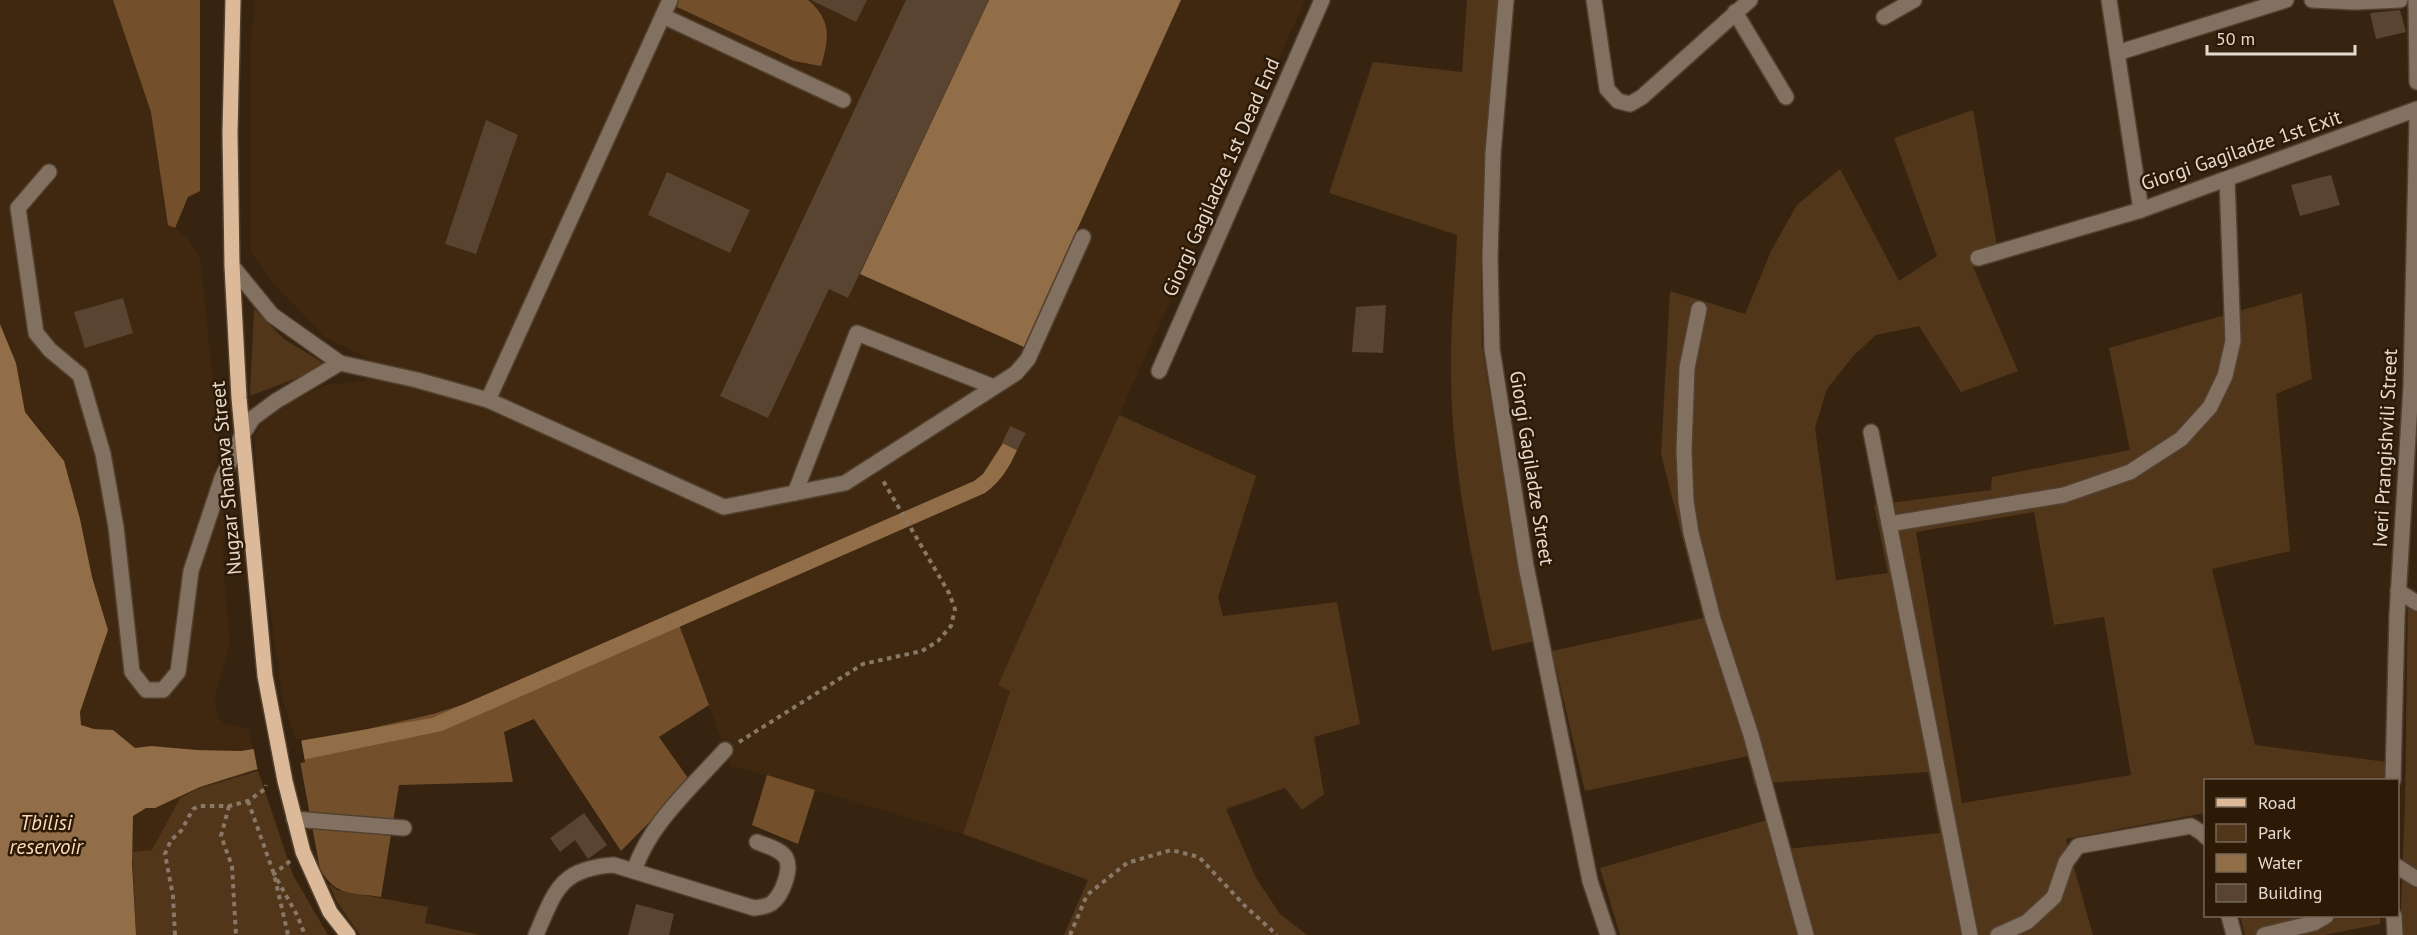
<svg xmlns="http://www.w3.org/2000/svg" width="2417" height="935" viewBox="0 0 2417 935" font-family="'PT Sans',sans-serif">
<rect width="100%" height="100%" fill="#362411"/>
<g fill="#3f280f">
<path d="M0,0H200V191L188,197L176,228L189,241L200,259L219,438L215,475L230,482L222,550L230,643L215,696L216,708L219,719L225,724L249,729L258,771L197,789L180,798L152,850L132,852L133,816L113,730L94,729L81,725L80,712L108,630L92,577L80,519L43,432L25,412L16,363L0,324Z"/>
<path d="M255,0H1305L998,685L1010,690L963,834L731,765L675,614L468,703L433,714L297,745L283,700L263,562L254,436L265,419L284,405L326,385L365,381L370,359L324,337L275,285L251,252L250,51Z"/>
</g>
<g fill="#51361a" fill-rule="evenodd">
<path d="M1467,0H1500L1488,135L1481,255L1482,346L1518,569L1535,641L1492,651C1472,561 1452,469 1451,377C1450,330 1455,282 1457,235L1329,193L1373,62L1462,72Z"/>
<path d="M1973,110L1999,257L1973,267L2018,371L1961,392L1919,326L1876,335L1854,355L1827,389L1815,428L1836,580L1888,573L1874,505L1991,490L1992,477L2130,450L2109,348L2302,293L2312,379L2276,394L2290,551L2212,569L2255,745L2387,762L2386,780H2206L2205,813L2066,839L2093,935H1620L1600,868L1781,816L1786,849L1940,833L1928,772L1754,784L1748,756L1585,791L1552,651L1703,618L1661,454L1670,291L1745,314L1771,251L1797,205L1840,169L1899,281L1937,256L1894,138ZM2034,512L2054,625L2104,617L2131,775L1962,803L1916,532Z"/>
<path d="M254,309L284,339L328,366L250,396Z"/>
<path d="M1119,415L1256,476L1218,597L1223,616L1337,602L1360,724L1314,737L1324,794L1302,810L1285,788L1226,809L1256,878L1280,914L1307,935H1064L1088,880L963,834L1010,691L998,685Z"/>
<path d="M2408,589L2417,594V935H2400L2405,804Z"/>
<path d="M258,771L293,875L328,935H136L132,852L152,850L180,798L197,789Z"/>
<path d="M329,884L337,890L428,907L425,923L480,935H360L337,902Z"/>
<path d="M2240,916H2380V924L2324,935H2245Z"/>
</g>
<g fill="#73502b">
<path d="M113,0H200V191L188,197L175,228L168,225L151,112Z"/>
<path d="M679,0H808C832,20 829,39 821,66L794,61L677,7Z"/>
<path d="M675,614L709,705L659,737L690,781L621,851L534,719L504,732L513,782L399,785L381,897C351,892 336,897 320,869L297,745L433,714L468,703Z"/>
<path d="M767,775L815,790L798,844L752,825Z"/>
</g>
<g fill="#916d48">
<path d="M989,0H1181L1024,347L860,274Z"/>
<path d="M0,324L16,363L25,412L64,461L80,519L92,577L108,630L80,712L81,725L94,729L113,730L135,748L151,746L197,750L241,751L432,718L974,481L983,474L1003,443L1017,450C1009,468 1001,481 985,493L442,731L254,770L200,787L155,808H146L133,816L132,864L136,935H0Z"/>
</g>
<path fill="#362411" d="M301,739L305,762L258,772L253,746Z"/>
<g fill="#584430">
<path d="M811,0H867L856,22Z"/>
<path d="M906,0H989L848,298L829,289L768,418L720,396Z"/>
<path d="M2400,10L2406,32L2376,39L2370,13Z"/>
<path d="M486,120L518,135L476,254L445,244Z"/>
<path d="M667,172L750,210L730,253L648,215Z"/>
<path d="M2331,175L2340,205L2300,216L2291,185Z"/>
<path d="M123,298L133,333L85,348L74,312Z"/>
<path d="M1386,305L1383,353L1352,352L1356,307Z"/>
<path d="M1010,426L1026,433L1017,450L1002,443Z"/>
<path d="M584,813L607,845L588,859L575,840L560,852L550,838Z"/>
<path d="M636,904L674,914L669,935H628Z"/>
</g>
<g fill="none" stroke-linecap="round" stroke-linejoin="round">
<defs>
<g id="minor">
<path d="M1506,0L1493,153L1490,258L1492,349L1526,566L1590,881L1608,935"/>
<path d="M1594,0L1607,89L1618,101L1630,104L1642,97L1750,0"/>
<path d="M2109,0L2141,210L2417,109"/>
<path d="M2312,0L2355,2L2400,0"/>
<path d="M2416,0L2417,82"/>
<path d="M1735,12L1786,97"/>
<path d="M663,16L843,100"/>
<path d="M1884,17L1914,0"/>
<path d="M2117,53L2286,0"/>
<path d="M49,172L18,208L36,333L50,350L80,375L103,454L116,527L132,672L146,690H163L178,672L191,571L222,478L242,435L253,418L276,401L340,363"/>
<path d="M1978,258L2141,210"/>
<path d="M232,266L272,315L340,363L417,380L488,400L724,507L845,483L1016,373L1028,359L1083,237"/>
<path d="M1699,309L1687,368L1684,450L1686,501L1691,533L1713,619L1751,735L1806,935"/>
<path d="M1159,371L1322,0"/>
<path d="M488,400L670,0"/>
<path d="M1871,432L1970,935"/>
<path d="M795,493L857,333L994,387"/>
<path d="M1889,524L2064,495L2130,472L2181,439L2210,407L2225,376L2233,341L2227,179"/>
<path d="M2398,591L2417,603"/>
<path d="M2393,780L2397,615L2411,387L2417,118"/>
<path d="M294,819L404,828"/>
<path d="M2398,867L2417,879"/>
<path d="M634,871C649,824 692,787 725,750"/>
<path d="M2229,916L2234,935"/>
<path d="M2394,916L2395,935"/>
<path d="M536,935C555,891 560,868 614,865L754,908C760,907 767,907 772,903C782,895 792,870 786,858C781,849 766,846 757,842"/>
<path d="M1998,935L2027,922L2054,897L2066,862L2078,846L2191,826L2202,833L2206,837"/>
<path d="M2264,935L2314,923L2326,916"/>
</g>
<path id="major" d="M233,0L230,133L232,266L239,398L265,676L285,781L303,852L330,912L348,935"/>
</defs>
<use href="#minor" stroke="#52412f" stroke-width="18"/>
<use href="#major" stroke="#52412f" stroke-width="18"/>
<g stroke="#877868" stroke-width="4" stroke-dasharray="4.5 4.5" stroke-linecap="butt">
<path d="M739,742L863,664L922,651L938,641L951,626L955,609L949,593L882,479"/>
<path d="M248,801L274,874L288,935"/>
<path d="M229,806L221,836L232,866L236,935"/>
<path d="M290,861L274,874L297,915L305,935"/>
<path d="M175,935L173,896L165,854L171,840L181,831L193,809L200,806H229L248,801L265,789L266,785"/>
<path d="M1070,935L1087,895L1127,863L1171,850L1199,857L1246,907L1277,935"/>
</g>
<use href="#minor" stroke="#827161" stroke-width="15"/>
<use href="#major" stroke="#dcba99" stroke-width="15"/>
</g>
<g text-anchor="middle" stroke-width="5" stroke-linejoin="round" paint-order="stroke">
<g font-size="20" fill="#e6dace" stroke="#2c1a07">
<text transform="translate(2241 150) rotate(-19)" y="7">Giorgi Gagiladze 1st Exit</text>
<text transform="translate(1221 177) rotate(-66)" y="7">Giorgi Gagiladze 1st Dead End</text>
<text transform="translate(2385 448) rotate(-87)" y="7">Iveri Prangishvili Street</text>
<text transform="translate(1532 468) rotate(81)" y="7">Giorgi Gagiladze Street</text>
<text transform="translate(226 478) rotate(-95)" y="7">Nugzar Shanava Street</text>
</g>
<g font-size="21" font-style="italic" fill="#fddab8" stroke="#2c1a07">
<text x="46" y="830">Tbilisi<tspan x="46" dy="24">reservoir</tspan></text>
</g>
</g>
<rect x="2204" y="779" width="195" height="138" fill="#2c1a07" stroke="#766757" stroke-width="1.5"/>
<rect x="2216" y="798" width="30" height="9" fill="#dcba99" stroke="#766757" stroke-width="1.5"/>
<text x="2258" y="809" font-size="18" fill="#e6dace">Road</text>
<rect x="2216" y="824" width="30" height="18" fill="#51361a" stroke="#766757" stroke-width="1.5"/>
<text x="2258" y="839" font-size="18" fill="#e6dace">Park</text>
<rect x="2216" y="854" width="30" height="18" fill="#916d48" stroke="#766757" stroke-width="1.5"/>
<text x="2258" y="869" font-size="18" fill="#e6dace">Water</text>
<rect x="2216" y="884" width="30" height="18" fill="#584430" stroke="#766757" stroke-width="1.5"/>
<text x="2258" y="899" font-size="18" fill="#e6dace">Building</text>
<path d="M2207 45v9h148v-9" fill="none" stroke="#e6dace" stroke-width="3"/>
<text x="2216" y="45" font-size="18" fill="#e6dace" stroke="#2c1a07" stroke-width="4.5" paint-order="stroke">50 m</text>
</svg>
